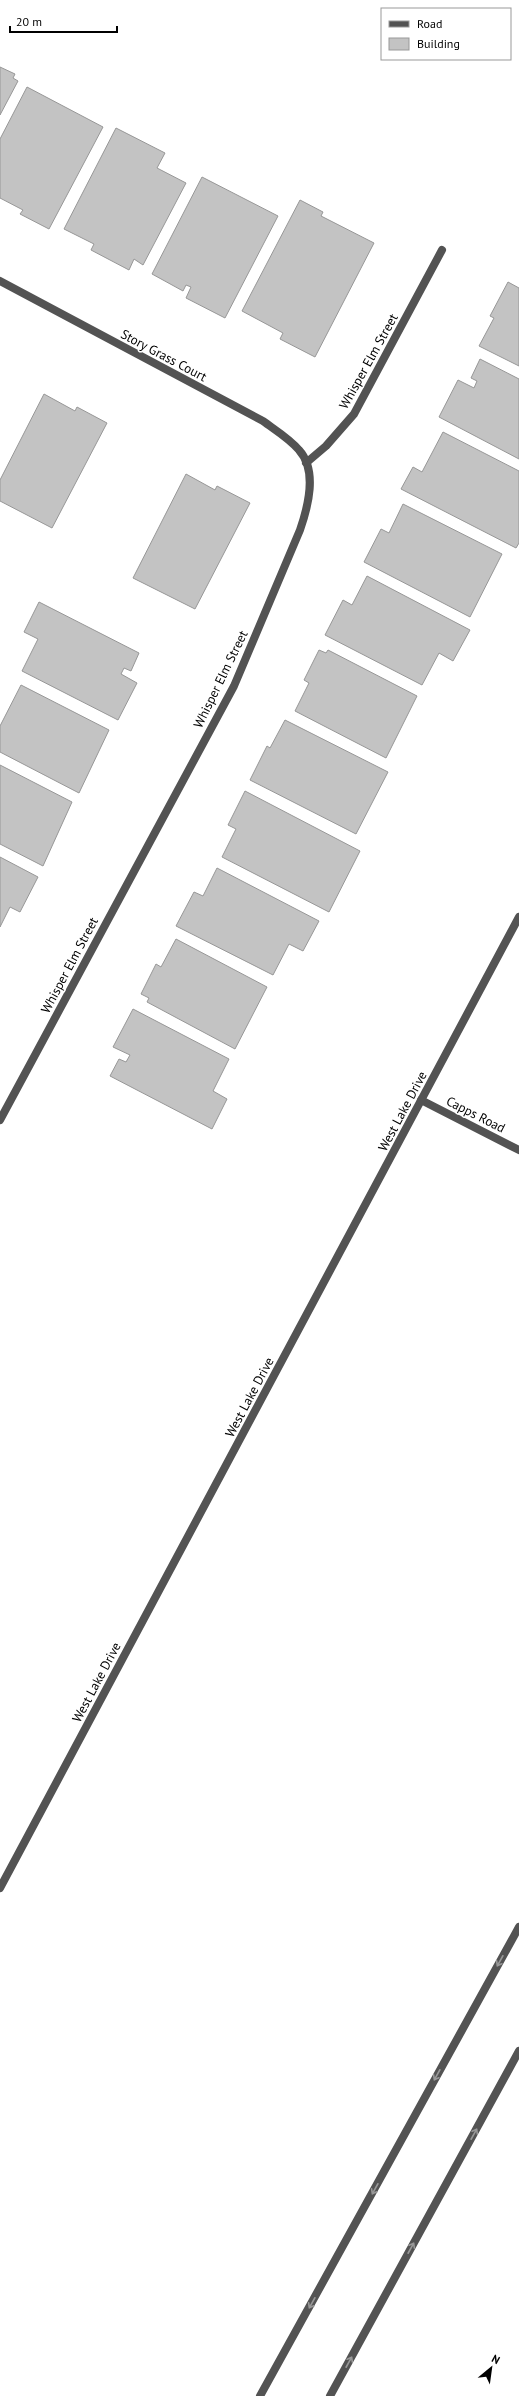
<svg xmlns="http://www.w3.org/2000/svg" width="519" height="2396" viewBox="0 0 519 2396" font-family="'PT Sans',sans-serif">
<rect width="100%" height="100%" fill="#fff"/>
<g fill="#c3c3c3" stroke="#979797">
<path d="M0,67L15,74L13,78L18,81L0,115Z"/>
<path d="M27,87L103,127L49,229L20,214L23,210L0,198V139Z"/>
<path d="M116,128L165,153L157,168L186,183L143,265L134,259L129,270L91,250L94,244L64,229Z"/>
<path d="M202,177L278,216L225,318L186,298L191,287L186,285L183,291L152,274Z"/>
<path d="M300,200L323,212L321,216L374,243L315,357L280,339L283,333L242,311Z"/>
<path d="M508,282L519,288V366L479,346L494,318L490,316Z"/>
<path d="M480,359L519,379V459L439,417L458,380L474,388L477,381L471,378Z"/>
<path d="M44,394L75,411L77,407L107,423L52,528L0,501V480Z"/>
<path d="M443,432L519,471V543L516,548L401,489L413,467L422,472Z"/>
<path d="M186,474L215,490L217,486L250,503L195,609L133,578Z"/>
<path d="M403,504L502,554L470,617L364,562L381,529L389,533Z"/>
<path d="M367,576L470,630L453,661L439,653L422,685L325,635L343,600L352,605Z"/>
<path d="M39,602L139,653L131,671L124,668L121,674L137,683L118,720L22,671L38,639L24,632Z"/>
<path d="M319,650L326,653L328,650L417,696L386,758L295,711L309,683L304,680Z"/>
<path d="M21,685L109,730L79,793L0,752V726Z"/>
<path d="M285,720L388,772L356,834L250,780L267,746L270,748Z"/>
<path d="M0,765L72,802L43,866L0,844Z"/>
<path d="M245,791L360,851L329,912L222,857L236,829L228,825Z"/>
<path d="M0,857L38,877L20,912L10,907L0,927Z"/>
<path d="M217,868L319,921L303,951L289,944L273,975L176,926L194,892L203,896Z"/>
<path d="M176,939L267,987L235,1049L147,1002L149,998L141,994L156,964L161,967Z"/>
<path d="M133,1009L229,1059L213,1091L227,1099L212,1129L110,1076L119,1059L126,1062L130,1055L113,1047Z"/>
</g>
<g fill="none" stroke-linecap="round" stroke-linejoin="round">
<g stroke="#535353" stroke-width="8">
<path d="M421,1100L519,1150"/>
<path d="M260,2396L519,1927"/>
<path d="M330,2396L519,2051"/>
</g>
<g stroke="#535353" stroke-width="8">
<path d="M0,281L263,421C275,430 289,438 299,450C318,471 308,507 300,530L234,686L0,1120"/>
<path d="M306,463L326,446L354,414L442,250"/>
</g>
<path stroke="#535353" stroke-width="8" d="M0,1888L519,917"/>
</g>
<defs><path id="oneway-shaft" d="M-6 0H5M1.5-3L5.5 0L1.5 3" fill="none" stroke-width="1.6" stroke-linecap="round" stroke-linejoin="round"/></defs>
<g stroke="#989898">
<use href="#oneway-shaft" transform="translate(500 1961) rotate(119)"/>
<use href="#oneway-shaft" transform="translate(437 2075) rotate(119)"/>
<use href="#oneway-shaft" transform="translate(474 2134) rotate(-61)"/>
<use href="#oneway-shaft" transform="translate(375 2189) rotate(119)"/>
<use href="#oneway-shaft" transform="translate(411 2248) rotate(-61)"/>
<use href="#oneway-shaft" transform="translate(312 2303) rotate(119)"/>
<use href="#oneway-shaft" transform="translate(349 2362) rotate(-61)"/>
</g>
<g text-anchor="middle" stroke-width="3" stroke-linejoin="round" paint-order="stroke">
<g font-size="13" fill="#000" stroke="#fff">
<text transform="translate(164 355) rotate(28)" y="5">Story Grass Court</text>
<text transform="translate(368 361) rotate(-61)" y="5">Whisper Elm Street</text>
<text transform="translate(220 679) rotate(-64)" y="5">Whisper Elm Street</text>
<text transform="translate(69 965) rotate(-62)" y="5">Whisper Elm Street</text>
<text transform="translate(402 1111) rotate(-62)" y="5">West Lake Drive</text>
<text transform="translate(476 1114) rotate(27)" y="5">Capps Road</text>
<text transform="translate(249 1397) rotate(-62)" y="5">West Lake Drive</text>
<text transform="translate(96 1682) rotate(-62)" y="5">West Lake Drive</text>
</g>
</g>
<rect x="381" y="8" width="130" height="52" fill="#ffffff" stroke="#999999"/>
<rect x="389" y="21" width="20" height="6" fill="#535353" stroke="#999999"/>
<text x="417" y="28" font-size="12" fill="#000000">Road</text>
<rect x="389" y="38" width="20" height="12" fill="#c3c3c3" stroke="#999999"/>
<text x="417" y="48" font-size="12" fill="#000000">Building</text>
<g transform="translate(491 2368) rotate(29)" stroke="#ffffff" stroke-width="3" paint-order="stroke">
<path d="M0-3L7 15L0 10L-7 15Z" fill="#000000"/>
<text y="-6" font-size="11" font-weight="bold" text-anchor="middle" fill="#000000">N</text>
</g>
<path d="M10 26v6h107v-6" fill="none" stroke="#000000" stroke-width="2"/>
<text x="16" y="26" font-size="12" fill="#000000" stroke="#ffffff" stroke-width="3" paint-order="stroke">20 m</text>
</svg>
